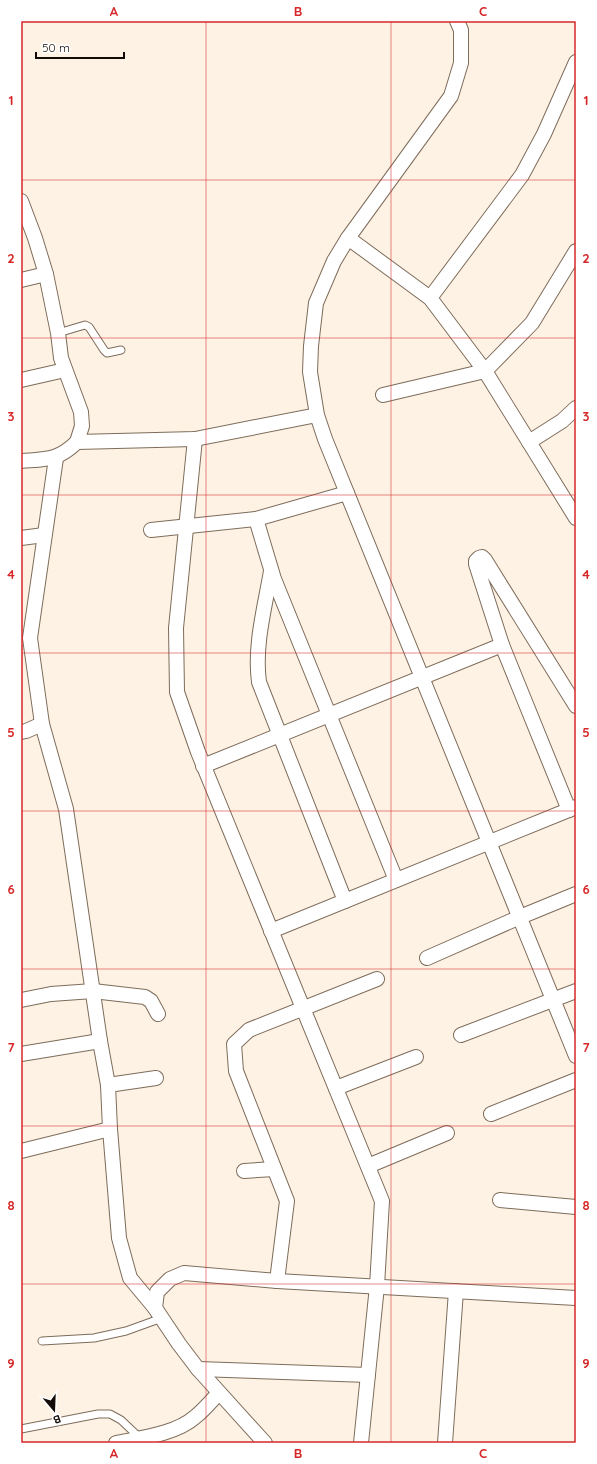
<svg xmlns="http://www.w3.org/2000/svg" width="597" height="1464" viewBox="0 0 597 1464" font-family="Quicksand,sans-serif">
<rect width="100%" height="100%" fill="#fef2e5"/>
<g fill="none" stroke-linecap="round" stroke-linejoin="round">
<defs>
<g id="service">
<path d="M58,333L85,325L89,327L104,350L107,353L121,350"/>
<path d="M42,1341L94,1338L126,1331L162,1318"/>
<path d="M21,1429L98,1414H110L121,1420L140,1438"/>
</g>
<g id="minor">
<path d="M457,21L461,30V63L451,96L348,238L334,261L316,303L311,346L310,372L317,415L325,439L576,1056"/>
<path d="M21,201L35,238L46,274L58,333L61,358L81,412L82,426L77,442"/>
<path d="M348,238L430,298L485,371L576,518"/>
<path d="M21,280L46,274"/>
<path d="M430,298L522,175L544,134L576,62"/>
<path d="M21,380L65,370"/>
<path d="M383,395L485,371L532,323L576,251"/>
<path d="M195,439L176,628L177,692L198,752L382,1201L377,1286L361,1443"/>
<path d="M529,442L562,421L576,408"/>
<path d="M56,458L30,638L42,724L66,809L100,1041L108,1085L110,1129L119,1238L130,1278L155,1308"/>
<path d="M21,461C47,459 57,461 77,442L195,439L317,415"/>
<path d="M256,519L274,579L396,880"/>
<path d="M151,530L256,519L347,493"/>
<path d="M21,538L44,535"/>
<path d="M271,571C265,607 254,645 259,682L345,901"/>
<path d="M21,732L26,731L42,724"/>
<path d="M203,766L502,645"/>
<path d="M569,810L502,645L476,564V561L479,558L482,557L485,560L576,706"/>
<path d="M271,931L576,807"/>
<path d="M427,958L520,917L576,894"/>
<path d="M21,1000L51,994L93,991L145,997L151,1001L158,1014"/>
<path d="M461,1035L576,991"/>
<path d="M21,1054L100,1041"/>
<path d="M108,1085L156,1078"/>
<path d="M336,1088L416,1057"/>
<path d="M491,1114L576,1080"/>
<path d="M21,1151L110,1129"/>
<path d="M368,1166L447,1133"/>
<path d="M244,1171L274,1169"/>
<path d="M500,1200L576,1207"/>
<path d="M277,1281L287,1201L236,1071L234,1044L249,1030L377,979"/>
<path d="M198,1369L368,1375"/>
<path d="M116,1443C140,1438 176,1434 195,1417C204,1410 211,1401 219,1393"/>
<path d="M265,1443L198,1369L179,1344L155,1308L157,1292L170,1279L184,1273L277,1281L576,1298"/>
<path d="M445,1443L456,1291"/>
</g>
</defs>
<use href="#service" stroke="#7e6c5a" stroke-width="9"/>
<use href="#minor" stroke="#7e6c5a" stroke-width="16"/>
<use href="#service" stroke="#fff" stroke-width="7"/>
<use href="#minor" stroke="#fff" stroke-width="14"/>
</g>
<path fill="none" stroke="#d62828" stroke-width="1" stroke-opacity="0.55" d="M206,21V1443M391,21V1443M21,180H576M21,338H576M21,495H576M21,653H576M21,811H576M21,969H576M21,1126H576M21,1284H576"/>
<rect width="597" height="1464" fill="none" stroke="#ffffff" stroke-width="44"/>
<g transform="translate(54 1410) rotate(161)" stroke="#ffffff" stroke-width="3" paint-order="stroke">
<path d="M0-3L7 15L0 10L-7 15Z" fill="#110a05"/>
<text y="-6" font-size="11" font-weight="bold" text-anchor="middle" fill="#110a05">B</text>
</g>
<path d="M36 52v6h88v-6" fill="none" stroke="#110a05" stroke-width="2"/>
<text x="42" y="52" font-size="12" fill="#110a05" stroke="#ffffff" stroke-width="3" paint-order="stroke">50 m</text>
<rect x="22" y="22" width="553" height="1420" fill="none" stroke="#d62828" stroke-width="1.5"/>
<g font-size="13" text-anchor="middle" font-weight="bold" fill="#d62828">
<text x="114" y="16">A</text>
<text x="298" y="16">B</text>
<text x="483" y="16">C</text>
<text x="11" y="105">1</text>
<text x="586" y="105">1</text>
<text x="11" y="263">2</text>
<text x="586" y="263">2</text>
<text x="11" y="421">3</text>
<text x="586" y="421">3</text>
<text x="11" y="579">4</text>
<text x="586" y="579">4</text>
<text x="11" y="737">5</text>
<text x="586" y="737">5</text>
<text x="11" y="894">6</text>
<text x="586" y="894">6</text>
<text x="11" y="1052">7</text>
<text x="586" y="1052">7</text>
<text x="11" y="1210">8</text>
<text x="586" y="1210">8</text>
<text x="11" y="1368">9</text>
<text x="586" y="1368">9</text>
<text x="114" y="1458">A</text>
<text x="298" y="1458">B</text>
<text x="483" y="1458">C</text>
</g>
</svg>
